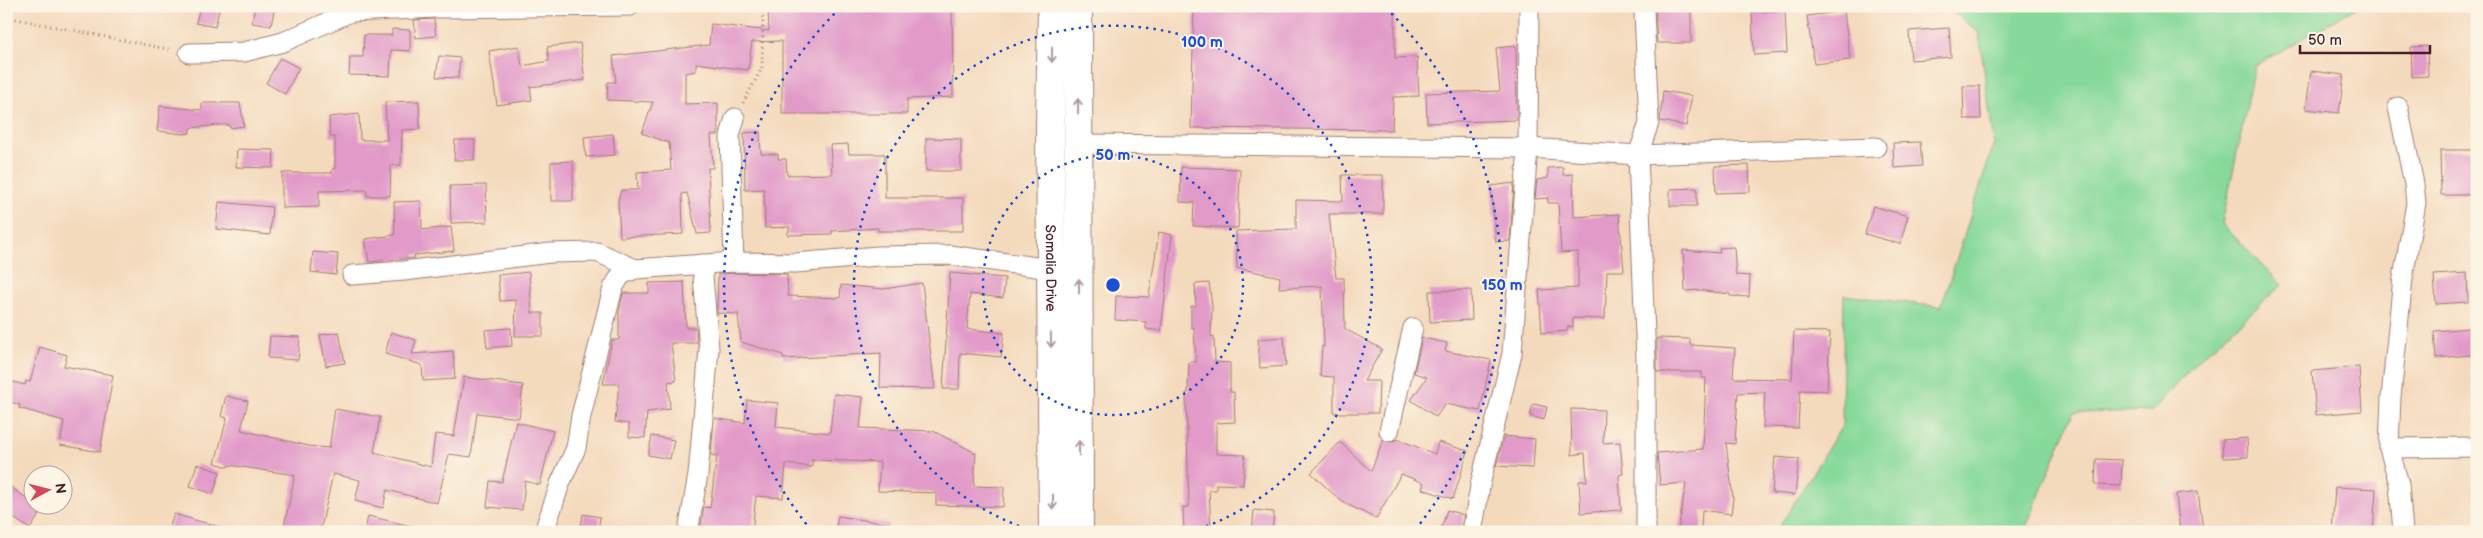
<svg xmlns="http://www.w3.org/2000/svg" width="2483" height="538" viewBox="0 0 2483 538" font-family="'Balsamiq Sans',sans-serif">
<rect width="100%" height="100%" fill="#fcf5e5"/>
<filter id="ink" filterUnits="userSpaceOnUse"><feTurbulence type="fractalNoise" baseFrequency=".02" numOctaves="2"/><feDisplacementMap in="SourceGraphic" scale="10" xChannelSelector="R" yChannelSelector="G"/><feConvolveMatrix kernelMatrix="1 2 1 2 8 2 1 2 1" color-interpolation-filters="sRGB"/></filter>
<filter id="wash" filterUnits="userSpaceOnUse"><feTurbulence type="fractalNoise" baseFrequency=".0096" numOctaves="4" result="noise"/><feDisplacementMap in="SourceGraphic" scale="20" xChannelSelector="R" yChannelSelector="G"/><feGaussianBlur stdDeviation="1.12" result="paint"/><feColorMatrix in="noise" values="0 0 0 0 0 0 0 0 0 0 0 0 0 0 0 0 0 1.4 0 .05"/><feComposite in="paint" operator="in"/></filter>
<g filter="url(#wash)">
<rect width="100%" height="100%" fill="#f4dabd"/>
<path fill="#86d99a" stroke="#687c62" d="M1947,6H2359L2255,66L2222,224L2282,285L2198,360L2152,411L2073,413L2024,532H1776L1842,426L1844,295L1941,307L1994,144L1979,33Z"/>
<g id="blocks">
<g fill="#e29bc9">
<path d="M200,6H220L215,27L196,23Z"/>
<path d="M255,6H275L271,26L252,23Z"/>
<path d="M826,6H952L953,97L907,99V114H782V41L752,42L748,70L696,63V71L685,73V104L718,103V135H711L713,168H708L711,233L697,234L687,193L682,194L683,234L620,237L618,200L621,190H638L637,172L671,170L669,143L642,133L653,102L607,100L608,82H616L613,56L709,45L711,24L769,31L768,8Z"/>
<path d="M1194,6H1395V58L1417,57L1419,96L1393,97L1392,130L1191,128Z"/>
<path d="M1655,6H1691V43H1657Z"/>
<path d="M1785,11L1787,53L1754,55L1752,12Z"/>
<path d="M1844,11L1850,60L1814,64L1807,16Z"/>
<path d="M434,19L436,36L416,38L414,20Z"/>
<path d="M1949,28L1951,57L1911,60L1909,31Z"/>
<path d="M392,29L410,30V51L391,50L390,76L349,75L350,57H363L364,35H392Z"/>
<path d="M580,43L585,80L530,87L532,100L497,105L489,51L519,46L522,66L549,61L547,47Z"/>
<path d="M1516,46L1517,120L1427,123L1426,93L1500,91L1496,48Z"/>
<path d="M2427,46L2428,76L2412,77L2411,47Z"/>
<path d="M439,56L460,58L458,78L436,77Z"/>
<path d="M280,58L299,68L285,94L266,83Z"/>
<path d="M2311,71L2344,75L2339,113L2306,109Z"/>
<path d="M1963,86H1980L1981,119H1964Z"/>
<path d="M1663,91L1692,96L1686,126L1660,121Z"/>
<path d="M419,101L420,129L402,130L401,165H391L390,196H367V190L319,191V207L282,208V173H332V169H335V137H330L329,117L359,114L360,140H387L385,102Z"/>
<path d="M202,103H240L244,126L230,128L229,125H219L190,128V133L184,134L157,131L160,106L202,110Z"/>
<path d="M760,132L761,154H778V159H786L787,175L832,174L830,145L848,144L849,154H885V198H963V231H878V228L832,231V234L787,235L790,227L765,228L764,189L745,190L744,133Z"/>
<path d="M613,134L615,155L586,157L584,137Z"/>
<path d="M926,138L961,139V171H926Z"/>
<path d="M455,140H475L474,160H454Z"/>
<path d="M1920,142L1922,166L1894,168L1893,143Z"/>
<path d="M237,149L274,150L273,168L236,167Z"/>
<path d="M2440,150H2476V195H2441Z"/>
<path d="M573,161V201H551V162Z"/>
<path d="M1749,165L1750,192L1716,193L1715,166Z"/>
<path d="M1181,167L1240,169L1238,228L1193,226L1194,203L1180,202Z"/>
<path d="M1563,167V175L1573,174L1574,217L1619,214L1624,271H1607L1605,319L1573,318V327L1568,326L1567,331L1542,333L1539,290L1578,288V252L1561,253L1558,203H1548V198L1535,199L1537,180L1548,178V168Z"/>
<path d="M1342,175H1383V214H1329L1336,278H1344L1345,329L1382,349L1364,381H1379L1378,413H1334V377L1320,376L1322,346L1324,347L1322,286L1279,288L1280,277L1237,268L1236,231L1296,229V200L1343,201Z"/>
<path d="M1514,183L1510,241L1496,242L1491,186Z"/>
<path d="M486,185L487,222L451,223L450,186Z"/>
<path d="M1697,188V206H1670V189Z"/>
<path d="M421,201L422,230L451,227L454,251L414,255L415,258L369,262L365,239L395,235L394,202Z"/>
<path d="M219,202L272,207L270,235L216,229Z"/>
<path d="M1873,206L1908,216L1900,244L1865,234Z"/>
<path d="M1159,232L1172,235L1161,331L1146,329V322L1115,320L1116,296L1149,297Z"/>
<path d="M1734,247L1736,275L1750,276L1749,297L1730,296V294L1698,290L1685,291L1683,250L1720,253L1719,248Z"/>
<path d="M313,252L338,254L336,275L311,272Z"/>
<path d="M529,272L532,313H543V336H515L516,300L500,301L498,275Z"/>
<path d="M734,273L787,274L788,296L840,298L841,285L884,289L922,283L935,389L880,388L881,353L783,359V355L741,342L738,314L717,313L718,274Z"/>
<path d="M950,273L1005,278L1003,298L970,294L967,329L1004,333L1001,357L960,353L959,389H943Z"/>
<path d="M2467,273L2468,302L2436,304L2434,275Z"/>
<path d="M684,282L686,328H696L697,343H671L676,381L668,382L670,409L647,412L645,438L629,437V424L615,422L619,384H603L612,340H619V312L623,293H649V283Z"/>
<path d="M1209,283L1212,306L1211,337L1214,336L1215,362L1230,363V392H1234L1235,422L1216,423V454L1245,455L1243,485L1216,484V490H1209L1211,532H1184L1183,507H1189L1186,393H1188L1189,362H1196L1194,328L1191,327V306H1196L1195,284Z"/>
<path d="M1471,290L1472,320L1430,322L1429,291Z"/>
<path d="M511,328L512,346L487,348L485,330Z"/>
<path d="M2470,328L2472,355L2436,358L2434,331Z"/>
<path d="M1794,331L1830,332L1827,391L1800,390L1798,428L1763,427L1765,392L1738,393L1735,444L1726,443L1733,498L1731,514L1702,510L1701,532H1678L1686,483L1660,485L1657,453L1703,449L1706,378H1702V372H1657V338L1690,339V345L1735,348L1733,378L1792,379Z"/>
<path d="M339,332L345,363L326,366L320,335Z"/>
<path d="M391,332L416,340L412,354L453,351L455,379L423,381L422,365L385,354Z"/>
<path d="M270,336L300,337L298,360L268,358Z"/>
<path d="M1284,337L1286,366L1260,368L1258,339Z"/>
<path d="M1422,338L1447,343L1445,351L1491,360L1480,411L1445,404L1436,417L1411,400L1427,377L1414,373Z"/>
<path d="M40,347L67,355L64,366L113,375L100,452L60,445L64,421L19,408L20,405L6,401V380L25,385L26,381L30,382Z"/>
<path d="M2359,367L2362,411L2316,415L2312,371Z"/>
<path d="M464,377L523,385L519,418L477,413L471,457L449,454L437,503L387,490L383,508L355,501L360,480L333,474L320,532H283L295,475L229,465L228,467L215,463L227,418L221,416L226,396L248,401L241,430L309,446L329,448L335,409L380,417L374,452L431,467L435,434L454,436Z"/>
<path d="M834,394L863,397L860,428L933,431L976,453L974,486L1004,487L1003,507L936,505V493L878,491L880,462L812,460V467L786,464L783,498L756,496L752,532L700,531L704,507L710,508L717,456L711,455L714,418L745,423L747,400L778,403L776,427L830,433Z"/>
<path d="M1533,404L1547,407L1544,420L1530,416Z"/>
<path d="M1571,409L1604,410L1603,443L1620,442L1623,474L1619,475L1621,510L1581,513L1579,481H1587L1585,453L1572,455Z"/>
<path d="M516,422L553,431L540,485L525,481L522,510L487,507L490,481L502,482Z"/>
<path d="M652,436L674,440L670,459L648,455Z"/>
<path d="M1504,436L1535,439L1533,468L1496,466Z"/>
<path d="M2247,438L2248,457L2223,458L2222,440Z"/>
<path d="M1397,439L1435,454L1438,442L1468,451L1453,499L1422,489L1424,483L1401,474L1376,519L1341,501L1311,473L1340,442L1371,471L1383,440L1392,442Z"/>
<path d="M1775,457L1799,459L1795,495L1772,493Z"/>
<path d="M2096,459L2122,460L2121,486L2095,485Z"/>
<path d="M197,464L220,472L213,494L190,486Z"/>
<path d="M6,484L32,502V506L43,509L30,529L6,513Z"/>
<path d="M2335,487L2376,489L2373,532H2332Z"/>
<path d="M2198,491L2203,530L2180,532L2176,494Z"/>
<path d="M1254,510L1274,512L1272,532H1252Z"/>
<path d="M1447,510L1464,515L1460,532H1440Z"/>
<path d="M174,514L223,528L222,532H168Z"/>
<path d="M583,514L600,517L598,532H580Z"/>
<path d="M368,516L411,526L410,532H365Z"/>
<path d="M838,516L889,524L888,532H835Z"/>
</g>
</g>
</g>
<g filter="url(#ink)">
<use href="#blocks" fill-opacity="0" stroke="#9f7c74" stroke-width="1"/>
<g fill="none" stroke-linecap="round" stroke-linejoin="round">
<defs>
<g id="street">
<path d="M1641,6L1644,11L1649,123L1638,155L1646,361V532"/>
<path d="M189,53L244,52L283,42L351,12L437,8L630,6"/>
<path d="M2398,107L2414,184L2416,203L2403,278L2391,397L2389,448L2399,484L2403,532"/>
<path d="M1079,144L1528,148L1638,155L1876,147"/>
<path d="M734,262L730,136L735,118"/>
<path d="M352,275L404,271L550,253L597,252L635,269"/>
<path d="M1389,431L1413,328"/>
<path d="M2389,448L2477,447"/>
<path d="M544,532L560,484L576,448L581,416L613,288L621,275L635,269L734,262L795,263L878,256L949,255L1051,269"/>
<path d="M688,532L698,475L709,349L702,264"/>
<path d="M1472,532L1481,481L1512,354L1528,148L1529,6"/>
</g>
<g id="primary">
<path id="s1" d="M1052,6L1050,124L1053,532"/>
<path d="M1078,6L1079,532"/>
</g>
</defs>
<use href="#street" stroke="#9f7c74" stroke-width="21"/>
<use href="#primary" stroke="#9f7c74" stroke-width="30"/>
<g stroke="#9f7c74" stroke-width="3" stroke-dasharray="1 4" stroke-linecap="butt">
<path d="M6,17L172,50"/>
<path d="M743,103L762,68L763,6"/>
<path d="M6,274L9,266"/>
<path d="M6,325V331"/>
<path d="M519,532L529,529"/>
</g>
<use href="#street" stroke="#fff" stroke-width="19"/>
<use href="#primary" stroke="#fff" stroke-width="28"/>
</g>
<defs><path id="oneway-shaft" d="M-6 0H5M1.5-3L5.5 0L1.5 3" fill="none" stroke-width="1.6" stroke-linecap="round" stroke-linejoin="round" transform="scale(1.25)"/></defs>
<g stroke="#ae9aa0">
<use href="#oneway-shaft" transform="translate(1052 55) rotate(91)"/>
<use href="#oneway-shaft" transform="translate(1078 106) rotate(-91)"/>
<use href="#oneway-shaft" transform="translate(1079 286) rotate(-90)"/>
<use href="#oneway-shaft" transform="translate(1051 340) rotate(89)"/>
<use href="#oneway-shaft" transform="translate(1079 448) rotate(-90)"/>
<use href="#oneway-shaft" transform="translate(1053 502) rotate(90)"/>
</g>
</g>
<g fill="none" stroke="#1d4ed8" stroke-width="2.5" stroke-dasharray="2.5 5">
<circle cx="1113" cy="285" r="130"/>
<path d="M1033 531A259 259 0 1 1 1193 531"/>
<path d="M811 530A389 389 0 0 1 840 8M1386 8A389 389 0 0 1 1415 530"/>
</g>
<g text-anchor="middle" stroke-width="4" stroke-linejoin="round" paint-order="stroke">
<g font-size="14" fill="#4a1f2b" stroke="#fcf5e5">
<text dy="5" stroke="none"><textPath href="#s1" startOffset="262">Somalia Drive</textPath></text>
</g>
</g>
<circle cx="1113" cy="285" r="8" fill="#1d4ed8" stroke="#fcf5e5" stroke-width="2.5"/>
<g font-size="15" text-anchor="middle" font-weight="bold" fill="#1d4ed8" stroke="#fcf5e5" stroke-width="4" stroke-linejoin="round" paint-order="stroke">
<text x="1202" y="47">100 m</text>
<text x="1113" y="160">50 m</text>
<text x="1502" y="290">150 m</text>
</g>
<rect width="2483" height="538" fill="none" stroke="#fcf5e5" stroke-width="25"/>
<g transform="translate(48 490) rotate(83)"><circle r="24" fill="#fcf5e5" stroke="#b59f9b"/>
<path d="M0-4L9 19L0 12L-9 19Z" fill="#d1495b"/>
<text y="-8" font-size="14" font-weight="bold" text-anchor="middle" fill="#4a1f2b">N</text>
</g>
<path d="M2300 45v8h130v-8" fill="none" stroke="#4a1f2b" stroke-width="2.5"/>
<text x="2308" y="45" font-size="15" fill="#4a1f2b" stroke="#fcf5e5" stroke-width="4" paint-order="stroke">50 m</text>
</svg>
